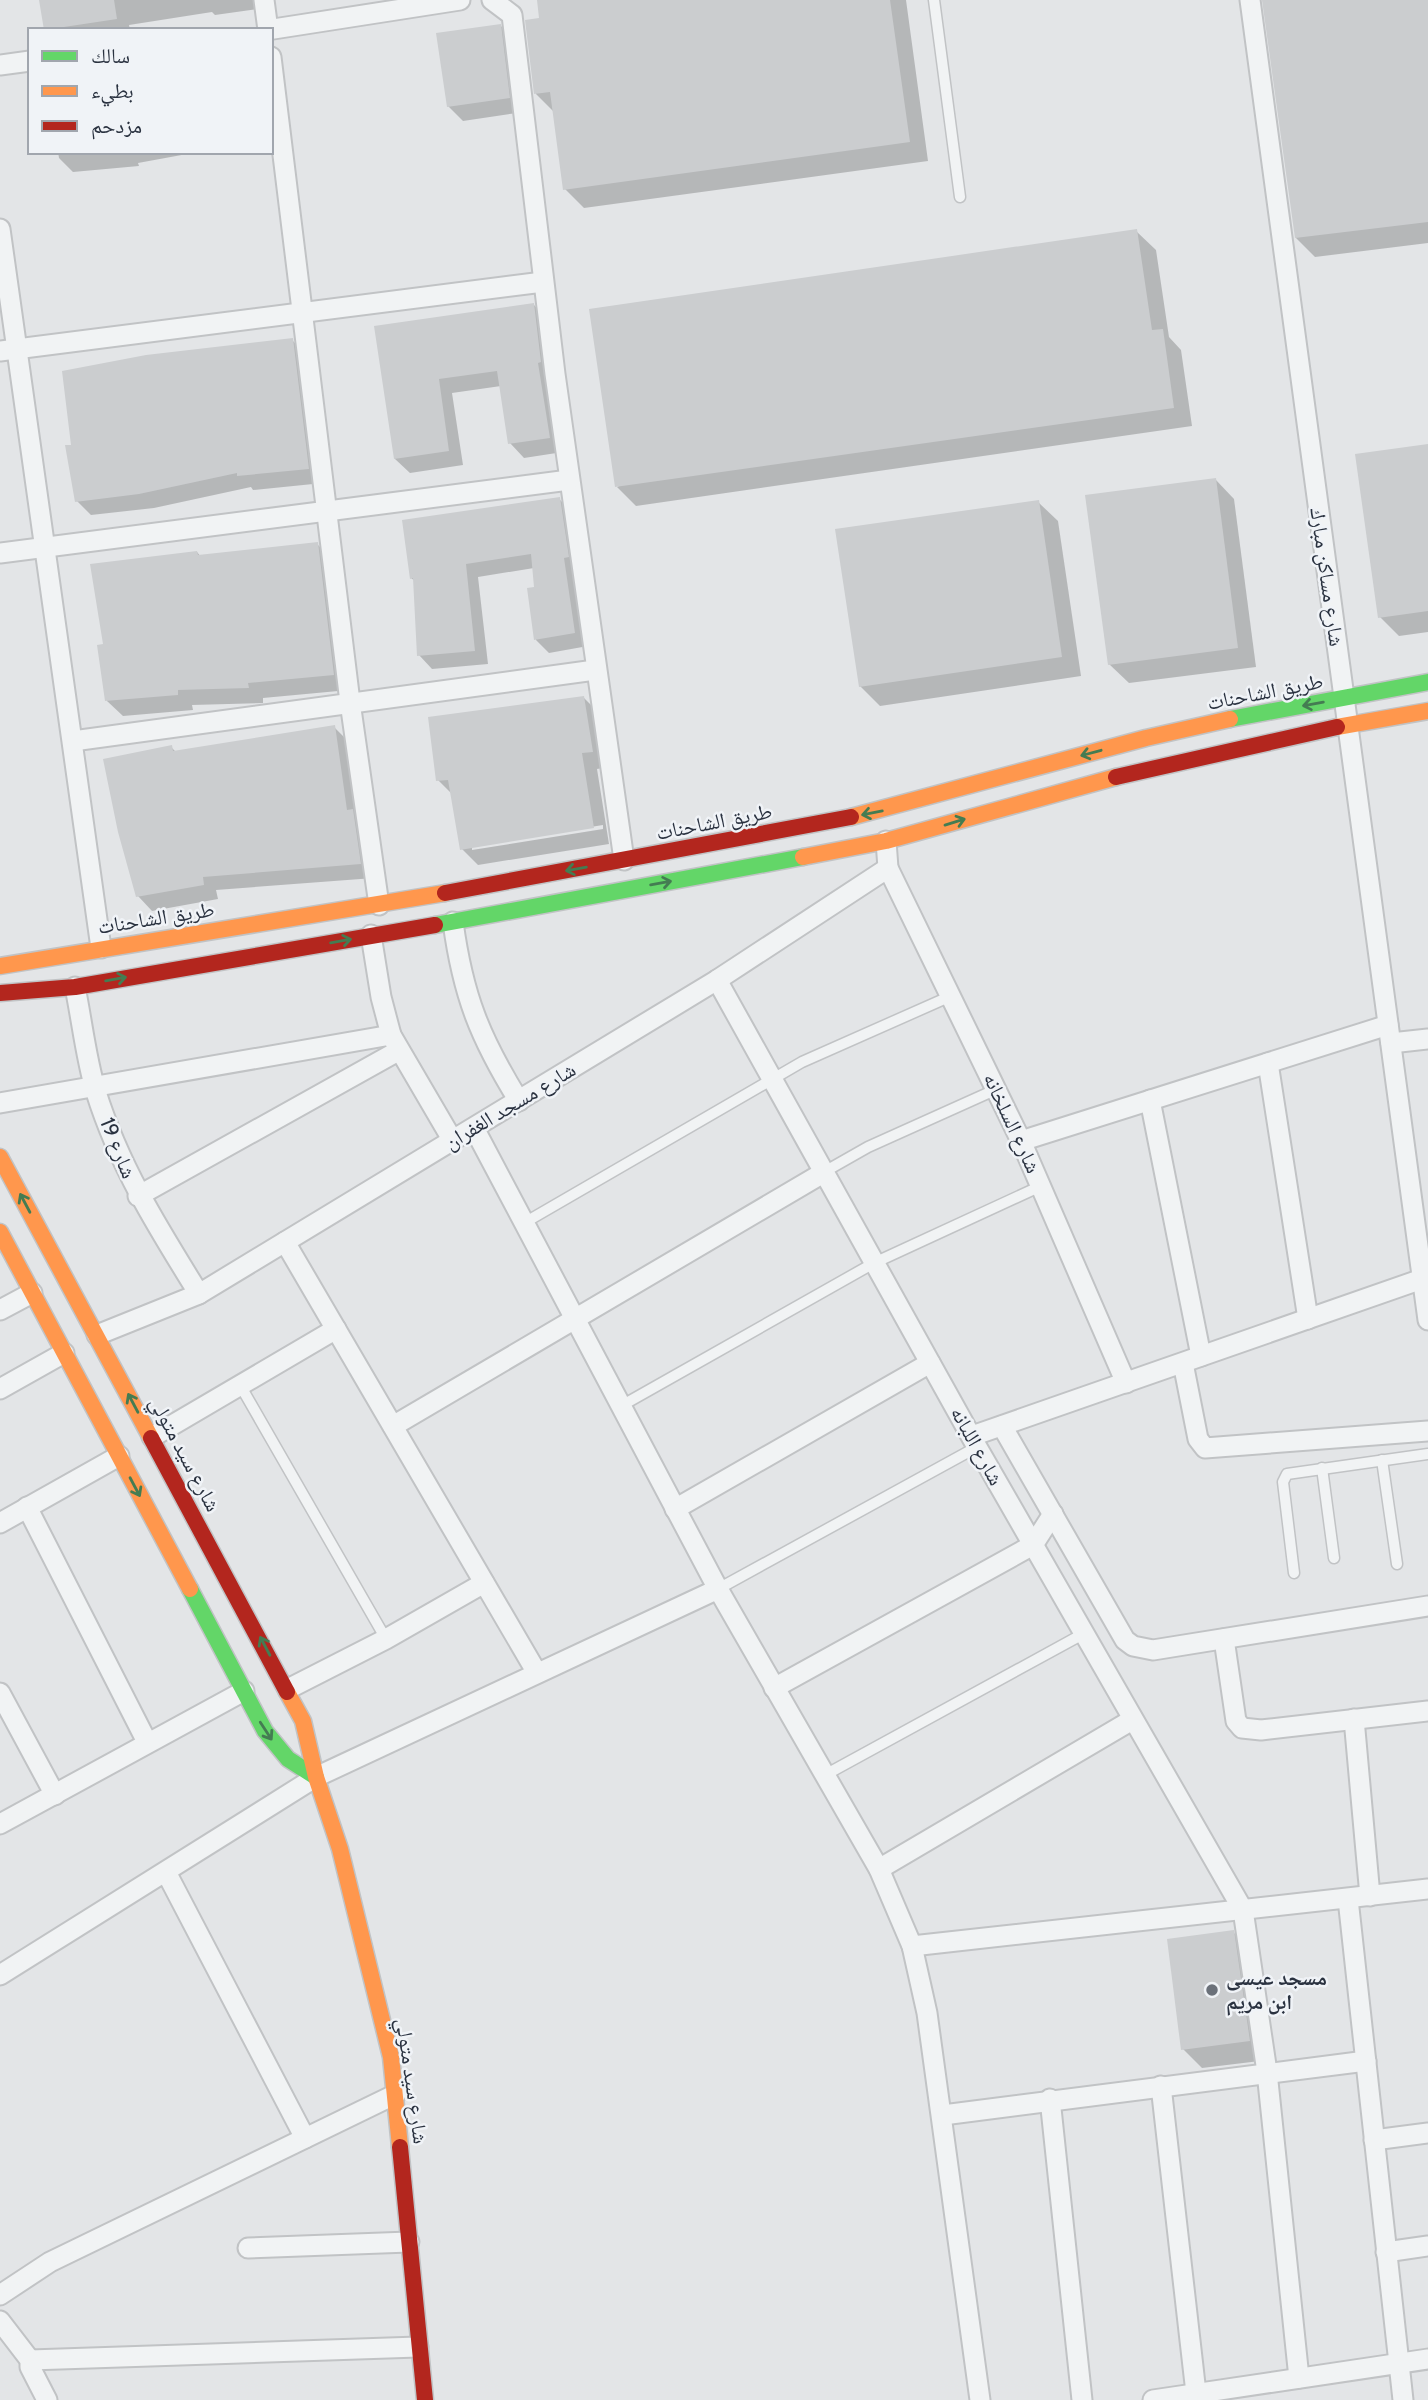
<svg xmlns="http://www.w3.org/2000/svg" width="1428" height="2400" viewBox="0 0 1428 2400" font-family="Cabin,'Noto Naskh Arabic',sans-serif">
<rect width="100%" height="100%" fill="#e3e5e7"/>
<g fill="#0003" fill-rule="evenodd">
<path d="M41,0H265L266,8L215,15L212,12L129,25L130,30H45Z"/>
<path d="M539,0H906L928,161L584,208L565,189L554,112L536,94L541,20Z"/>
<path d="M1263,0H1428V243L1315,257L1296,238Z"/>
<path d="M500,25L514,40L523,112L463,121L448,106Z"/>
<path d="M58,152H198L138,163L139,166L73,172L59,158Z"/>
<path d="M1136,231L1156,250L1169,337L1181,350L1192,426L636,506L617,487Z"/>
<path d="M534,305L548,320L563,452L524,458L510,443L501,386L452,393L463,465L410,473L395,459L375,327Z"/>
<path d="M292,340L307,355L323,483L253,490L251,487L154,508L91,515L77,501Z"/>
<path d="M1428,446V632L1399,636L1380,617Z"/>
<path d="M1215,479L1234,499L1256,667L1129,683L1109,664Z"/>
<path d="M559,499L573,512L588,646L549,653L536,640L534,568L478,577L488,664L432,669L419,655L415,581L411,578Z"/>
<path d="M1038,502L1058,521L1081,676L880,706L860,686Z"/>
<path d="M317,544L333,560L349,690L263,698V703L192,705L193,710L123,716L107,701L105,646L197,552L201,557Z"/>
<path d="M584,698L600,714L608,767L597,769L609,844L478,865L462,849L452,794L438,780ZM603,825V829L472,850V846Z"/>
<path d="M334,727L349,742L374,878L216,890L218,899L152,911L138,896L171,747L176,752Z"/>
<path d="M1233,1932L1252,1951L1268,2060L1202,2068L1183,2049Z"/>
</g>
<g fill="#cbcdcf">
<path d="M39,0H114L117,19L44,30Z"/>
<path d="M537,0H890L910,142L563,190L550,92L534,94L525,20L539,18Z"/>
<path d="M1262,0H1428V222L1295,238Z"/>
<path d="M501,24L510,98L447,107L436,33Z"/>
<path d="M1137,229L1152,330L1163,329L1174,408L615,487L589,309Z"/>
<path d="M534,303L541,362L538,363L550,438L508,444L497,371L439,379L449,451L394,459L374,326Z"/>
<path d="M293,338L309,469L237,476V473L139,494L75,502L65,445H71L62,371L146,355Z"/>
<path d="M1428,444V611L1378,618L1355,454Z"/>
<path d="M1216,478L1238,648L1108,665L1085,495Z"/>
<path d="M560,497L569,557L564,558L575,633L534,640L527,588L534,587L531,554L466,564L475,651L417,656L413,578L410,579L402,520Z"/>
<path d="M1039,500L1062,657L859,687L835,529Z"/>
<path d="M318,542L334,675L248,683L249,688L178,690V695L105,701L97,645L103,644L90,564L197,551L198,555Z"/>
<path d="M584,696L593,752L582,753L594,828L460,850L448,780L436,781L428,717Z"/>
<path d="M335,725L347,810L353,809L361,864L203,877L204,885L136,897L118,832L103,759L172,745L173,751Z"/>
<path d="M1234,1930L1250,2041L1181,2050L1167,1939Z"/>
</g>
<g fill="none" stroke-linecap="round" stroke-linejoin="round">
<defs>
<g id="lane">
<path d="M934,0L960,197"/>
<path d="M824,1172L868,1147L997,1089"/>
<path d="M524,1223L802,1062L951,996"/>
<path d="M240,1385L386,1639"/>
<path d="M621,1406L874,1263L1041,1186"/>
<path d="M1382,1460L1397,1564"/>
<path d="M1322,1468L1334,1558"/>
<path d="M1294,1573L1283,1482L1287,1474L1428,1454"/>
<path d="M718,1589L977,1447"/>
<path d="M825,1775L1083,1634"/>
</g>
<g id="street">
<path d="M264,0L268,30"/>
<path d="M492,0L512,15L555,374L624,860"/>
<path d="M1250,0L1428,1320"/>
<path d="M267,30L460,0"/>
<path d="M271,57L350,702L379,905"/>
<path d="M0,65L30,61"/>
<path d="M0,229L101,948"/>
<path d="M0,351L543,282"/>
<path d="M0,553L569,480"/>
<path d="M73,741L595,670"/>
<path d="M888,868L1021,1141L1126,1383"/>
<path d="M453,922C463,996 480,1038 519,1101"/>
<path d="M371,935L381,997L391,1035L453,1141"/>
<path d="M717,980L977,1447L1243,1910L1267,2072L1299,2378"/>
<path d="M75,987C82,1021 86,1059 96,1092C119,1166 158,1228 199,1294"/>
<path d="M1391,1043L1428,1039"/>
<path d="M1268,1063L1308,1319"/>
<path d="M1150,1100L1201,1356"/>
<path d="M0,1103L391,1035"/>
<path d="M474,1128L718,1589L879,1869L912,1946L927,2013L980,2400"/>
<path d="M1021,1141L1388,1025"/>
<path d="M138,1196L398,1051"/>
<path d="M285,1242L537,1673"/>
<path d="M0,1310L32,1293"/>
<path d="M97,1335L199,1294L717,980L888,868L886,841"/>
<path d="M1183,1363L1198,1439L1205,1448L1428,1431"/>
<path d="M0,1389L64,1353"/>
<path d="M393,1426L823,1173"/>
<path d="M1002,1426L1125,1640L1133,1646L1153,1650L1428,1606"/>
<path d="M972,1436L1422,1279"/>
<path d="M152,1437L336,1329"/>
<path d="M27,1507L147,1742"/>
<path d="M675,1509L930,1363"/>
<path d="M0,1523L119,1456"/>
<path d="M1224,1639L1236,1721L1242,1728L1261,1730L1428,1711"/>
<path d="M774,1688L1033,1545L1053,1514"/>
<path d="M288,1689L386,1639L484,1583"/>
<path d="M0,1693L55,1795"/>
<path d="M1354,1719L1370,1896"/>
<path d="M0,1824L244,1691"/>
<path d="M879,1869L1132,1720"/>
<path d="M166,1872L305,2138"/>
<path d="M1348,1899L1403,2400"/>
<path d="M912,1946L1428,1889"/>
<path d="M0,1975L316,1777L718,1589"/>
<path d="M1161,2086L1196,2393"/>
<path d="M1050,2099L1082,2400"/>
<path d="M943,2115L1366,2061"/>
<path d="M1374,2140L1428,2133"/>
<path d="M248,2248L409,2242"/>
<path d="M1386,2252L1428,2246"/>
<path d="M0,2295L50,2262L396,2094"/>
<path d="M0,2321L30,2360V2367L47,2400"/>
<path d="M30,2360L418,2347"/>
<path d="M1153,2400L1428,2359"/>
</g>
<g id="fast">
<path d="M1230,719L1428,682"/>
<path d="M435,925L803,857"/>
<path d="M190,1589L265,1731L288,1759L316,1777"/>
</g>
<g id="slow">
<path d="M1337,727L1428,711"/>
<path d="M851,817L1146,738L1230,719"/>
<path d="M803,857L886,841L1116,777"/>
<path d="M0,966L445,893"/>
<path d="M0,1157L151,1438"/>
<path d="M0,1232L190,1589"/>
<path d="M287,1692L303,1721L316,1777L340,1849L391,2057L400,2147"/>
</g>
<g id="jam">
<path d="M1116,777L1337,727"/>
<path d="M445,893L851,817"/>
<path d="M0,993L75,987L435,925"/>
<path d="M151,1438L287,1692"/>
<path d="M400,2147L425,2400"/>
</g>
</defs>
<use href="#lane" stroke="#c1c3c5" stroke-width="13"/>
<use href="#street" stroke="#c1c3c5" stroke-width="23"/>
<use href="#fast" stroke="#c1c3c5" stroke-width="19"/>
<use href="#slow" stroke="#c1c3c5" stroke-width="19"/>
<use href="#jam" stroke="#c1c3c5" stroke-width="19"/>
<use href="#lane" stroke="#f1f3f4" stroke-width="10"/>
<use href="#street" stroke="#f1f3f4" stroke-width="19"/>
<use href="#fast" stroke="#63d668" stroke-width="16"/>
<use href="#slow" stroke="#ff974d" stroke-width="16"/>
<use href="#jam" stroke="#b3261e" stroke-width="16"/>
</g>
<defs><path id="oneway-shaft" d="M-6 0H5M1.5-3L5.5 0L1.5 3" fill="none" stroke-width="1.6" stroke-linecap="round" stroke-linejoin="round" transform="scale(1.75)"/></defs>
<g stroke="#447c52">
<use href="#oneway-shaft" transform="translate(1313 704) rotate(170)"/>
<use href="#oneway-shaft" transform="translate(1091 753) rotate(165)"/>
<use href="#oneway-shaft" transform="translate(872 813) rotate(169)"/>
<use href="#oneway-shaft" transform="translate(955 822) rotate(-17)"/>
<use href="#oneway-shaft" transform="translate(576 869) rotate(170)"/>
<use href="#oneway-shaft" transform="translate(661 883) rotate(-10)"/>
<use href="#oneway-shaft" transform="translate(341 941) rotate(-10)"/>
<use href="#oneway-shaft" transform="translate(116 979) rotate(-10)"/>
<use href="#oneway-shaft" transform="translate(25 1203) rotate(-118)"/>
<use href="#oneway-shaft" transform="translate(133 1403) rotate(-118)"/>
<use href="#oneway-shaft" transform="translate(135 1487) rotate(62)"/>
<use href="#oneway-shaft" transform="translate(265 1646) rotate(-118)"/>
<use href="#oneway-shaft" transform="translate(266 1731) rotate(57)"/>
</g>
<circle fill="#6b717a" stroke="#f0f3f7" stroke-width="2.5" cx="1212" cy="1990" r="7"/>
<g text-anchor="middle" stroke-width="5" stroke-linejoin="round" paint-order="stroke">
<g font-size="21" fill="#2a3240" stroke="#f0f3f7">
<text transform="translate(1327 577) rotate(82)" y="7">شارع مساكن مبارك</text>
<text transform="translate(1265 692) rotate(-11)" y="7">طريق الشاحنات</text>
<text transform="translate(714 822) rotate(-11)" y="7">طريق الشاحنات</text>
<text transform="translate(156 918) rotate(-9)" y="7">طريق الشاحنات</text>
<text transform="translate(510 1106) rotate(-31)" y="7">شارع مسجد الغفران</text>
<text transform="translate(1012 1123) rotate(65)" y="7">شارع السلخانه</text>
<text transform="translate(118 1148) rotate(68)" y="7">شارع 19</text>
<text transform="translate(977 1446) rotate(61)" y="7">شارع اللبانه</text>
<text transform="translate(185 1454) rotate(62)" y="7">شارع سيد متولي</text>
<text transform="translate(412 2081) rotate(82)" y="7">شارع سيد متولي</text>
</g>
<g font-size="21" font-weight="bold" fill="#2a3240" stroke="#f0f3f7" text-anchor="start">
<text x="1226" y="1985">مسجد عيسى<tspan x="1226" dy="24">ابن مريم</tspan></text>
</g>
</g>
<rect x="28" y="28" width="245" height="126" fill="#f0f3f7" stroke="#a1a6ae" stroke-width="2"/>
<rect x="42" y="51" width="35" height="10" fill="#63d668" stroke="#a1a6ae" stroke-width="2"/>
<text x="91" y="63" font-size="21" fill="#2a3240">سالك</text>
<rect x="42" y="86" width="35" height="10" fill="#ff974d" stroke="#a1a6ae" stroke-width="2"/>
<text x="91" y="98" font-size="21" fill="#2a3240">بطيء</text>
<rect x="42" y="121" width="35" height="10" fill="#b3261e" stroke="#a1a6ae" stroke-width="2"/>
<text x="91" y="133" font-size="21" fill="#2a3240">مزدحم</text>
</svg>
